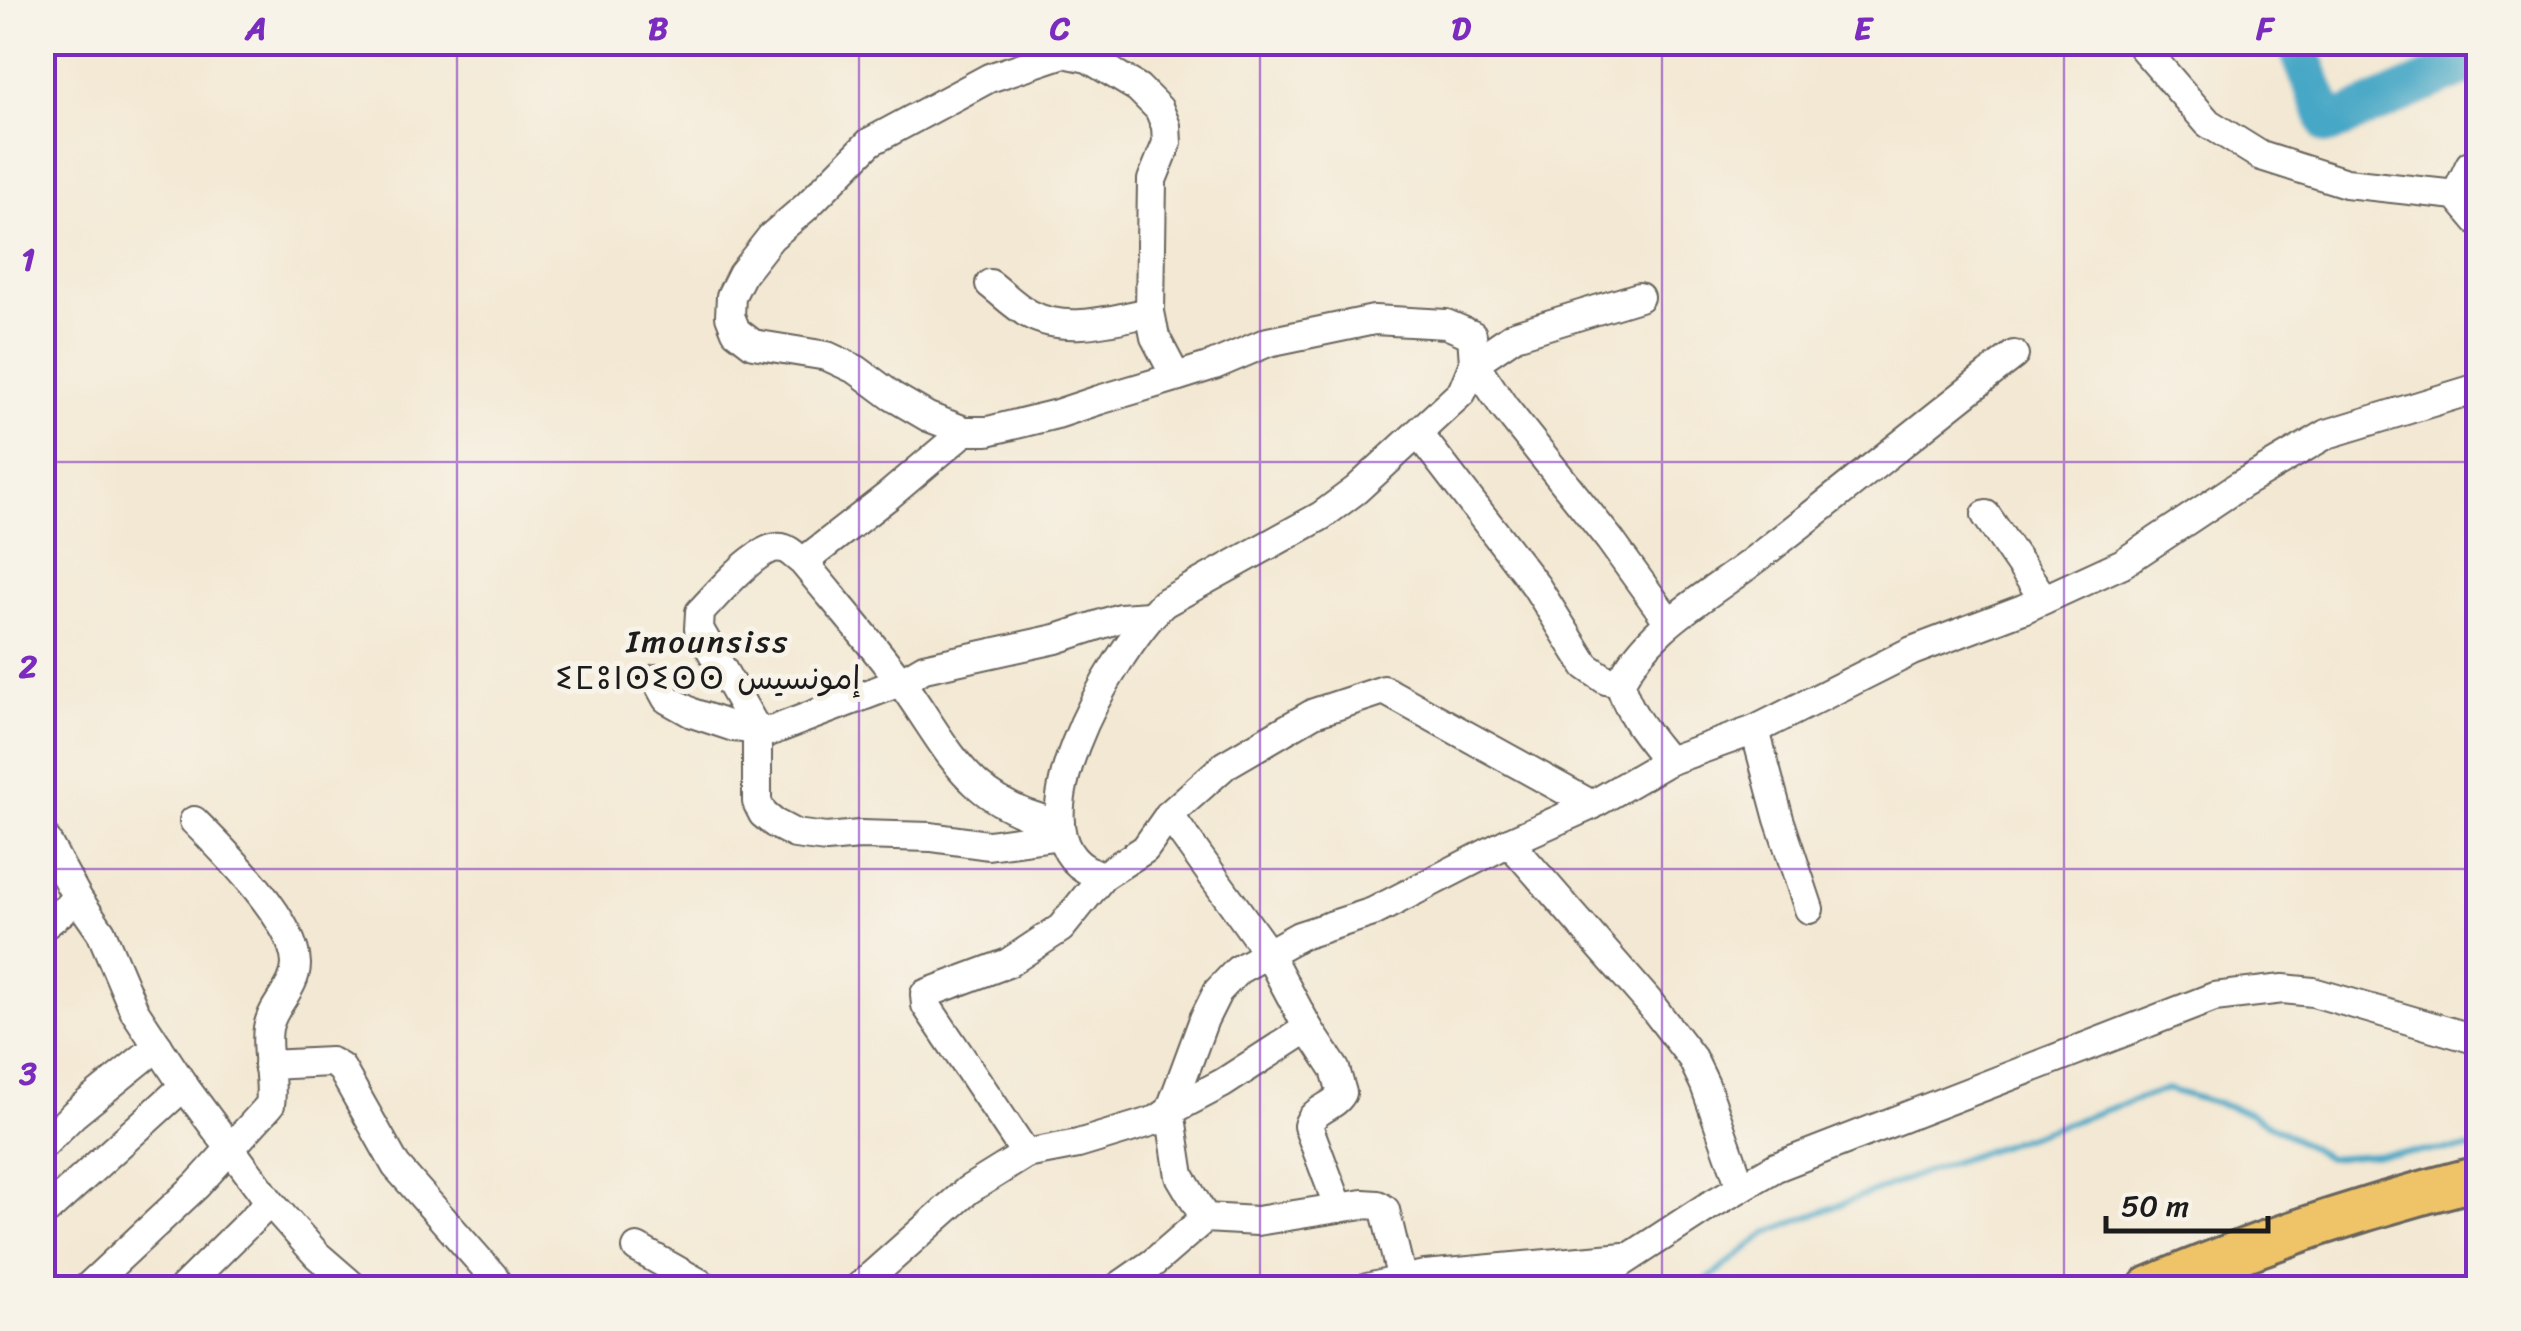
<svg xmlns="http://www.w3.org/2000/svg" width="2521" height="1331" viewBox="0 0 2521 1331" font-family="Sriracha,'Playpen Sans Arabic','Noto Sans Tifinagh',sans-serif">
<rect width="100%" height="100%" fill="#f7f3e8"/>
<filter id="ink" filterUnits="userSpaceOnUse"><feTurbulence type="fractalNoise" baseFrequency=".01" numOctaves="2"/><feDisplacementMap in="SourceGraphic" scale="20" xChannelSelector="R" yChannelSelector="G"/><feConvolveMatrix kernelMatrix="1 2 1 2 8 2 1 2 1" color-interpolation-filters="sRGB"/></filter>
<filter id="wash" filterUnits="userSpaceOnUse"><feTurbulence type="fractalNoise" baseFrequency=".0048" numOctaves="4" result="noise"/><feDisplacementMap in="SourceGraphic" scale="40" xChannelSelector="R" yChannelSelector="G"/><feGaussianBlur stdDeviation="2.25" result="paint"/><feColorMatrix in="noise" values="0 0 0 0 0 0 0 0 0 0 0 0 0 0 0 0 0 1.4 0 .05"/><feComposite in="paint" operator="in"/></filter>
<g filter="url(#wash)">
<rect width="100%" height="100%" fill="#f3e8d3"/>
<g fill="none" stroke-linecap="round" stroke-linejoin="round">
<path stroke="#47a7c6" stroke-width="6" d="M1697,1288L1768,1232L1933,1169L2167,1089L2249,1113L2328,1158L2478,1148"/>
<path stroke="#47a7c6" stroke-width="40" d="M2296,42L2329,125L2478,60"/>
</g>
</g>
<g filter="url(#ink)">
<g fill="none" stroke-linecap="round" stroke-linejoin="round">
<defs>
<g id="minor">
<path d="M2138,42L2208,123L2261,156L2346,183L2456,195L2478,221"/>
<path d="M2456,195L2470,165L2478,163"/>
<path d="M990,284C1003,294 1016,307 1029,314C1066,334 1112,320 1150,312"/>
<path d="M1639,297L1515,335L1474,363L1504,407L1610,540L1669,622"/>
<path d="M1418,433L1536,586L1586,666L1606,680L1620,683"/>
<path d="M1986,515L2044,599"/>
<path d="M803,562L888,496L965,431"/>
<path d="M656,679L667,699L692,713L734,727L771,731L900,682L924,668L1056,639L1120,618L1149,616"/>
<path d="M1755,730L1912,651L2023,609L2123,563L2240,485L2327,434L2478,388"/>
<path d="M1668,761L1755,730L1779,819L1809,909"/>
<path d="M1169,815L1268,953L1308,1028L1335,1069L1342,1093C1334,1108 1312,1109 1308,1126L1339,1208"/>
<path d="M1060,824C965,803 951,751 900,681C869,640 835,601 803,562C797,558 789,549 782,548C759,543 716,596 700,612L699,629L757,730V802L763,814L774,823L795,834L826,838L860,835L931,837L988,845L1061,835"/>
<path d="M42,833L78,899L101,932L134,1010L184,1086L270,1202L317,1255L355,1288"/>
<path d="M1509,842L1648,1001L1692,1058L1705,1085L1741,1187"/>
<path d="M1103,876C995,848 1117,645 1164,603L1321,516L1356,490L1462,392L1474,363L1472,335L1446,324L1374,320L1268,342L1214,365L1176,377L1099,400L1057,414L988,431H965L928,417L892,396L857,370L827,356L753,344L736,331L730,316L731,296L742,274L771,237L806,207L870,142L989,78L1064,53L1088,58L1138,88L1159,109L1166,126L1167,143L1152,180L1150,312L1155,337L1176,377"/>
<path d="M42,927L78,899"/>
<path d="M268,1065L331,1062L341,1068L396,1166L493,1276L499,1288"/>
<path d="M42,1146L74,1114L158,1046"/>
<path d="M1026,1154L926,1005L925,994L1008,963L1061,928L1103,876L1145,849L1169,815L1225,765L1314,713L1384,690L1592,805"/>
<path d="M42,1215L184,1086"/>
<path d="M1205,1218L1257,1221L1363,1204L1378,1205L1385,1210L1402,1280L1425,1275L1624,1257"/>
<path d="M637,1248L708,1288"/>
<path d="M87,1288L197,1185L270,1105C274,1079 264,1053 268,1028C272,1005 296,988 296,964C295,921 224,851 194,821"/>
<path d="M183,1288L270,1202"/>
<path d="M858,1288L968,1190L1026,1154L1078,1144L1157,1120L1170,1111L1204,1019L1218,991L1238,970L1299,936L1373,912L1509,842L1592,805L1668,761C1648,736 1628,714 1620,683C1647,629 1701,600 1748,565C1837,497 1925,424 2014,355"/>
<path d="M1117,1288L1153,1263L1205,1218L1180,1176L1170,1111L1223,1083L1308,1028"/>
<path d="M1367,1288L1402,1280"/>
<path d="M1583,1288L1707,1207L1776,1167L2214,997L2283,989L2313,992L2478,1040"/>
</g>
<path id="highway" d="M2150,1288C2260,1241 2363,1207 2478,1178"/>
</defs>
<use href="#minor" stroke="#67635c" stroke-width="32"/>
<use href="#highway" stroke="#67635c" stroke-width="48"/>
<use href="#minor" stroke="#fff" stroke-width="28"/>
<use href="#highway" stroke="#efc469" stroke-width="42"/>
</g>
</g>
<path fill="none" stroke="#7b2cbf" stroke-width="2.5" stroke-opacity="0.55" d="M457,42V1288M859,42V1288M1260,42V1288M1662,42V1288M2064,42V1288M42,462H2478M42,869H2478"/>
<g text-anchor="middle" stroke-width="10" stroke-linejoin="round" paint-order="stroke">
<g font-size="32" letter-spacing="2.5" fill="#1c1c1c" stroke="#f7f3e8">
<text x="708" y="652">Imounsiss<tspan x="708" dy="37">ⵉⵎⵓⵏⵙⵉⵙⵙ إمونسيس</tspan></text>
</g>
</g>
<rect width="2521" height="1331" fill="none" stroke="#f7f3e8" stroke-width="110"/>
<path d="M2106 1216v15h162v-15" fill="none" stroke="#1c1c1c" stroke-width="5"/>
<text x="2121" y="1216" font-size="30" fill="#1c1c1c" stroke="#f7f3e8" stroke-width="8" paint-order="stroke">50 m</text>
<rect x="55" y="55" width="2411" height="1221" fill="none" stroke="#7b2cbf" stroke-width="4"/>
<g font-size="32" text-anchor="middle" font-weight="bold" fill="#7b2cbf">
<text x="256" y="39">A</text>
<text x="658" y="39">B</text>
<text x="1060" y="39">C</text>
<text x="1461" y="39">D</text>
<text x="1863" y="39">E</text>
<text x="2265" y="39">F</text>
<text x="28" y="270">1</text>
<text x="28" y="677">2</text>
<text x="28" y="1084">3</text>
</g>
</svg>
